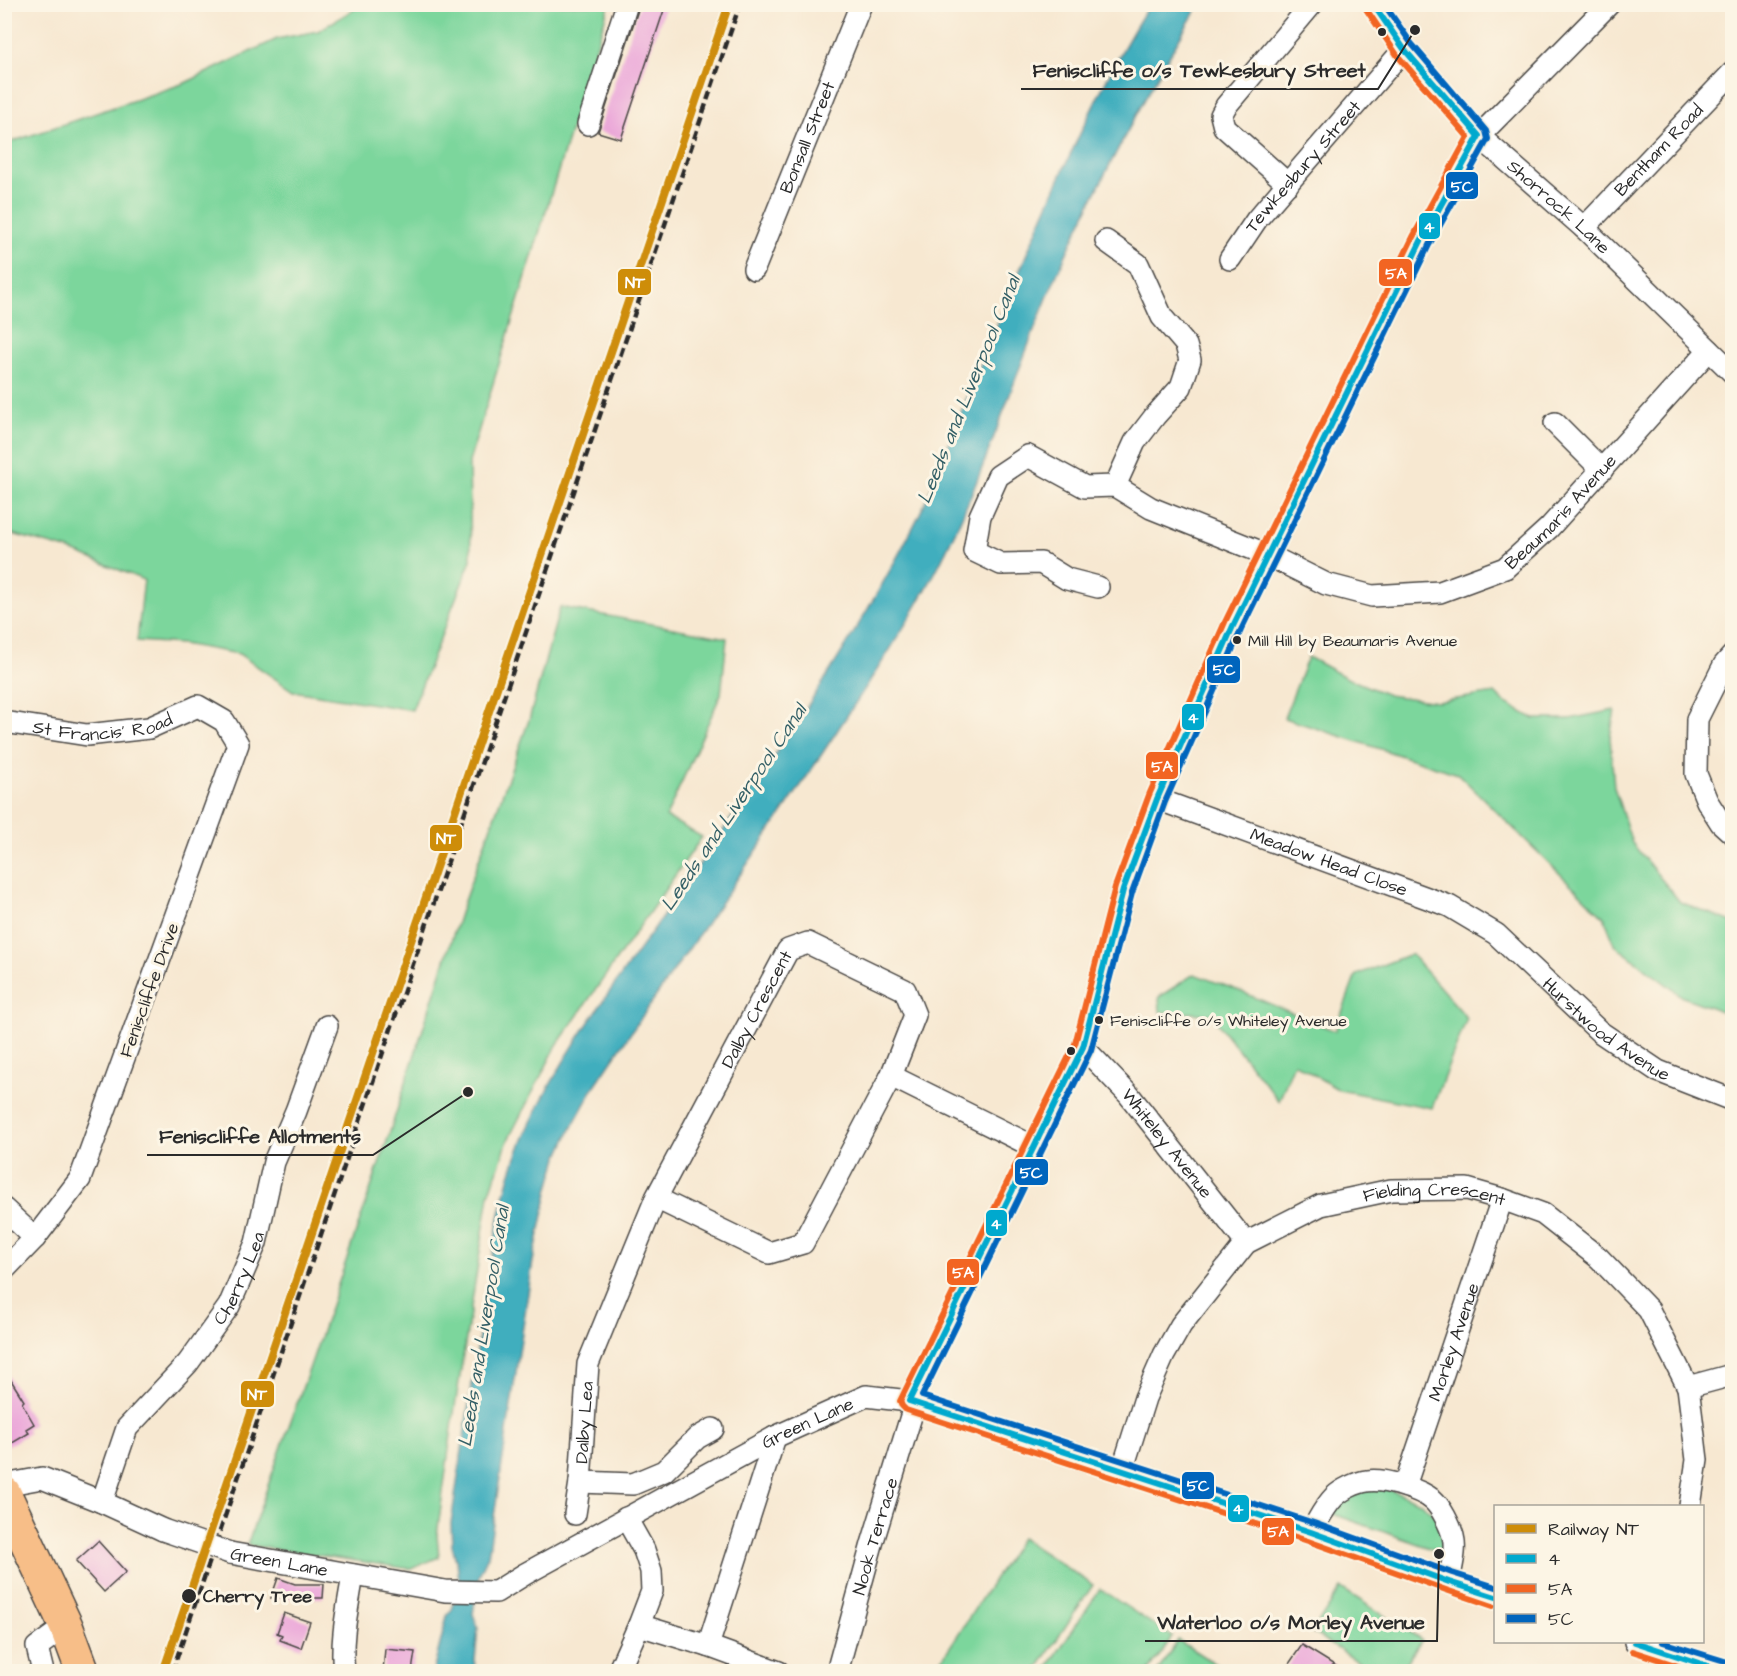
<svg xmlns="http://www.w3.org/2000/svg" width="1737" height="1676" viewBox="0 0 1737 1676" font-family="'Architects Daughter',sans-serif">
<rect width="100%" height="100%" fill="#fcf5e5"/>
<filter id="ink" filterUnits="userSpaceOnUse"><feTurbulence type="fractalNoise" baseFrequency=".0167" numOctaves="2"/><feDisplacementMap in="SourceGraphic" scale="12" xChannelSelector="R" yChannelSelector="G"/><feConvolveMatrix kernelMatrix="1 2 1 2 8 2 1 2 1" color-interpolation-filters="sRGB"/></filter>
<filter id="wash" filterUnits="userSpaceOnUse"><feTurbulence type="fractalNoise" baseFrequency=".008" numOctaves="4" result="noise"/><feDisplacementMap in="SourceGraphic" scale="24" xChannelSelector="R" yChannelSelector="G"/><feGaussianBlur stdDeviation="1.35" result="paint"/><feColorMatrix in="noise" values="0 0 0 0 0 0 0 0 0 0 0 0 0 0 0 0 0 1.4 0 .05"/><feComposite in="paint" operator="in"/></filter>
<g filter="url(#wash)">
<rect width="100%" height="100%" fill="#f7e8d1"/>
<g fill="#7bd69c" stroke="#538064" stroke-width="1.5">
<path d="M363,4L609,5L469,462L471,560L412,710L293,691L239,654L182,644L137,641L144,580L70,550L5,532V144L185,83L277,39L318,31Z"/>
<path d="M560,607L727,638L721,694L666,817L702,837L557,1045L508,1140L489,1195L454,1413L437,1535L439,1557L411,1569L247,1545L313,1358L388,1138L463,904L529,720Z"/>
<path d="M1308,657L1347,678L1388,695L1437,702L1495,693L1504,702L1534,719H1570L1615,710L1610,737L1614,787L1632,843L1680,902L1732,922V1015L1683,997L1615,945L1604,917L1458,774L1284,718Z"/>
<path d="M1411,954L1467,1018L1432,1108L1339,1090L1294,1063L1279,1101L1210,1014L1160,1012L1159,997L1194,974L1237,990L1335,1031L1356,975Z"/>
<path d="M1385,1488L1420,1502L1433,1513L1445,1536L1441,1552L1330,1513L1357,1490Z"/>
<path d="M1021,1538L1093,1585L1036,1671H961L942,1659Z"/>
<path d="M1341,1588L1422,1640L1401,1671H1372L1312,1632Z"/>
<path d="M1100,1589L1172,1637L1149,1671H1045Z"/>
<path d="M1178,1640L1226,1671H1158Z"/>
</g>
<path fill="#40aebe" stroke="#366c74" stroke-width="1.5" d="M1149,5H1199C1148,90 1100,179 1059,270C1015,369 986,475 936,571C906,627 872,678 837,731C759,851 674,968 594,1087L573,1125L558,1158L549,1188L533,1261L488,1556L479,1575L473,1614L478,1627L474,1671L433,1672L447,1616L452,1610L459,1583L458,1568L452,1546L451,1523C462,1450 473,1377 484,1304C493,1252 500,1196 520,1147C554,1063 616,983 668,909C754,786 842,664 911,531C934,488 949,442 967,397C996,327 1025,256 1056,186C1084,124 1113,62 1149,5Z"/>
<g id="blocks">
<g fill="#eba7d9">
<path d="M640,4H666L621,139L598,132Z"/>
<path d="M4,1369L24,1401L22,1403L34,1424L26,1429L29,1433L4,1448Z"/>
<path d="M98,1541L126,1572L104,1592L76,1561Z"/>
<path d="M278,1578L295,1584H324L323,1598H271Z"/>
<path d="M284,1613L310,1622L301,1648L280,1640L282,1635L277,1633Z"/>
<path d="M1302,1645L1344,1671H1284Z"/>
<path d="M385,1649L415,1652L412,1671H383Z"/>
</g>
</g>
</g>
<g filter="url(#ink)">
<use href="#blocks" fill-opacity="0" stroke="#4a4744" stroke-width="1.5"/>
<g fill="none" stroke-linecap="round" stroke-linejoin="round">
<defs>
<g id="minor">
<path id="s1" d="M1373,4L1404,49L1479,136L1584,228L1732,372"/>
<path d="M588,124L627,4"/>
<path d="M1288,184L1224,127L1221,115L1226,106L1312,4"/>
<path id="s2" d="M1584,228L1732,73"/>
<path d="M1106,241L1138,264L1162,317L1186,345L1190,360L1181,387L1155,416L1135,442L1115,486"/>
<path id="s3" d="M1230,259L1257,219L1404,49"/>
<path id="s4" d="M754,269L861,4"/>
<path d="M1555,423L1602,470"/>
<path id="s5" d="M1098,587L1067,579L1041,563L1001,564L974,551L980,516L998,476L1028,456L1085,487L1115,486L1151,508L1268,555L1326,584L1372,596L1440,592L1505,568L1549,528L1709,350"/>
<path d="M1732,656L1724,665L1697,719L1696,774L1707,801L1721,823L1732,833"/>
<path id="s6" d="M4,722L87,735L149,728L198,706L224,721L238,744L80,1179L35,1238L4,1270"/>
<path id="s7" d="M1157,799L1449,906L1496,934L1600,1032L1658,1071L1732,1100"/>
<path id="s8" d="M1083,1047L1129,1095L1246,1243"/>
<path d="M891,1076L1034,1147"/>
<path d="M4,1209L35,1238"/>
<path d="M1688,1387L1732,1375"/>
<path d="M909,1401L1083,1047L1123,890L1157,799L1233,626L1421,241L1479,136L1609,4"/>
<path id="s9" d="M1122,1471L1145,1398L1164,1355L1181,1325L1246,1243L1321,1205L1391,1190L1467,1189L1502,1199L1543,1214L1599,1258L1649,1310L1688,1387L1697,1460L1690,1506"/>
<path d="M580,1482L633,1484L664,1471L697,1438L713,1429"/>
<path d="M4,1485L42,1478L102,1502L163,1530"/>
<path id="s10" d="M1405,1486L1502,1199"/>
<path id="s11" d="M102,1502L127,1428L188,1363L229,1306L256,1243L274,1162L296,1111L327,1026"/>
<path id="s12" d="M575,1514L580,1482L588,1364L656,1198L788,950L808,943L905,990L915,1015L891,1076L803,1243L769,1253L656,1198"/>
<path d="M1311,1532C1318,1521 1324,1507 1334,1497C1341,1490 1357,1482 1367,1481C1383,1478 1420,1489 1433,1500C1441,1507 1450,1525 1453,1536C1457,1550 1451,1568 1449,1582"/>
<path id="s13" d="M230,1553L445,1591L496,1592L525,1574L775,1437L866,1396L909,1401L1311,1532L1449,1582L1496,1597"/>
<path d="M639,1625L708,1646L779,1672"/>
<path d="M1635,1642L1728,1672"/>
<path d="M708,1646L775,1437"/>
<path d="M43,1672L37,1647L66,1626"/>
<path d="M344,1672C340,1639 348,1607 353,1575"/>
<path d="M618,1672L639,1625L652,1591L651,1571L644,1550L626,1518"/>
<path id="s14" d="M837,1672L872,1544L912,1413L909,1401"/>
</g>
<path id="primary" d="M4,1493L66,1626L83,1672"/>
</defs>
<use href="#minor" stroke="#4a4744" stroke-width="24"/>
<use href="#primary" stroke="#4a4744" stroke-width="36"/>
<use href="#minor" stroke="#fff" stroke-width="21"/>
<use href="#primary" stroke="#f7be88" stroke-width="33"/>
<path stroke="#2b2b2b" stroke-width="4.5" stroke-dasharray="9 4.5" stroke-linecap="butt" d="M172,1672L740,4"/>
<defs>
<path id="minor-bridge" d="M163,1530L230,1553"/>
</defs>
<use href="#minor-bridge" stroke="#4a4744" stroke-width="24" stroke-linecap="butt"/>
<use href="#minor-bridge" stroke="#fff" stroke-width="21"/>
<defs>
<g id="bus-1">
<path d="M1373,4L1404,49L1479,136L1421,241L1233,626L1157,799L1123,890L1083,1047L909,1401L1311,1532L1449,1582L1496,1597"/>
<path d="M1635,1642L1726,1672"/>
</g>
<g id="bus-2">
<path d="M1366,9L1397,55L1468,137L1413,237L1225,622L1149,795L1115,887L1075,1044L900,1401L902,1406L906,1410L1308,1541L1446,1590L1493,1606"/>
<path d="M1632,1651L1697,1672"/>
</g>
<g id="bus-3">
<path d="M1384,4L1411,43L1486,131L1488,139L1429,245L1241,630L1165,802L1132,893L1091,1050L922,1396L1314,1523L1452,1573L1496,1587"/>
<path d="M1663,1642L1731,1663"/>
</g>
</defs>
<use href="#bus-1" stroke="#fcf5e5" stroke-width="10"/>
<use href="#bus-2" stroke="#fcf5e5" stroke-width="10"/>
<use href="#bus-3" stroke="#fcf5e5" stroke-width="10"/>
<use href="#bus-1" stroke="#00a9ce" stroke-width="6"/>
<use href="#bus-2" stroke="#f26522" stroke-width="6"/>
<use href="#bus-3" stroke="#0065bd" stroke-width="6"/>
<defs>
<path id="rail-1" d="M163,1672L729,4"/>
</defs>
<use href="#rail-1" stroke="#fcf5e5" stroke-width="12"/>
<use href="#rail-1" stroke="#ce8d09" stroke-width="8"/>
</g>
</g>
<g fill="#2b2b2b" stroke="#fcf5e5" stroke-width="2">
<circle cx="1382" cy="32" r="5"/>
<circle cx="1237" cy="640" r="5"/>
<circle cx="1099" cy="1020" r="5"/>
<circle cx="1071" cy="1051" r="5"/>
<circle cx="189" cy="1596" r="8"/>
</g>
<g text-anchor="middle" stroke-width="6" stroke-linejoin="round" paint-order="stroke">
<g font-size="16" fill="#2b2b2b" stroke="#fcf5e5" text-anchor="start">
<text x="1248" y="646">Mill Hill by Beaumaris Avenue</text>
<text x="1110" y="1026">Feniscliffe o/s Whiteley Avenue</text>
</g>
<g font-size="18" fill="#2b2b2b" stroke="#fcf5e5">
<text dy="6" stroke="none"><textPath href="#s4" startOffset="142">Bonsall Street</textPath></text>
<text dy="6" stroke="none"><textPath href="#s2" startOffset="108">Bentham Road</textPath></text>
<text dy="6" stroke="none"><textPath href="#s3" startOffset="118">Tewkesbury Street</textPath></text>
<text dy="6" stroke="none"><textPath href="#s1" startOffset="276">Shorrock Lane</textPath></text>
<text dy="6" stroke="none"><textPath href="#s5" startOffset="840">Beaumaris Avenue</textPath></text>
<text dy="6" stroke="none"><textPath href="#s6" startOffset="100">St Francis' Road</textPath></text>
<text dy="6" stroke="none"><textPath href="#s7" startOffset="183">Meadow Head Close</textPath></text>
<text transform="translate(149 990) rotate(-70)" y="6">Feniscliffe Drive</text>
<text dy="6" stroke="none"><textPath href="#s12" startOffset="544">Dalby Crescent</textPath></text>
<text dy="6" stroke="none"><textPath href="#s7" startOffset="512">Hurstwood Avenue</textPath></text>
<text dy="6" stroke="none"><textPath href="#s8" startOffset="128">Whiteley Avenue</textPath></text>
<text dy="6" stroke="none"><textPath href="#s9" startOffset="462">Fielding Crescent</textPath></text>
<text dy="6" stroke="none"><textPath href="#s11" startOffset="267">Cherry Lea</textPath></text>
<text dy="6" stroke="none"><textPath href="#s10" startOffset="152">Morley Avenue</textPath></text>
<text dy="6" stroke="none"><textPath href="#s12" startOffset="92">Dalby Lea</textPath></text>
<text dy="6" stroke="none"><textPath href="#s13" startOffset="624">Green Lane</textPath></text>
<text dy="6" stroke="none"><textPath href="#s14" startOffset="141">Nook Terrace</textPath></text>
<text dy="6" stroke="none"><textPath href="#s13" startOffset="50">Green Lane</textPath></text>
</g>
<g font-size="18" font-weight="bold" fill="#2b2b2b" stroke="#fcf5e5" text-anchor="start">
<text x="203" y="1602">Cherry Tree</text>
</g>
<g font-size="20" font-style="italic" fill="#335f66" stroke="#fcf5e5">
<text transform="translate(968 389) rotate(-68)" y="7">Leeds and Liverpool Canal</text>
<text transform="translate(733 807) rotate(-56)" y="7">Leeds and Liverpool Canal</text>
<text transform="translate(483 1326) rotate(-81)" y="7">Leeds and Liverpool Canal</text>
</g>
</g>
<path fill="none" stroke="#2b2b2b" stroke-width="2" d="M1415 30L1378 89H1021M468 1092L373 1155H147M1439 1554L1437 1641H1145"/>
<g fill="#2b2b2b" stroke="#fcf5e5" stroke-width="2">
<circle cx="1415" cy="30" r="6"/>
<circle cx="468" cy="1092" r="6"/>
<circle cx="1439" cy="1554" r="6"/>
</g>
<g font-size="20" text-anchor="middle" font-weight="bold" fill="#2b2b2b" stroke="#fcf5e5" stroke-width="6" stroke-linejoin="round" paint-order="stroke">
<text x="1199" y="77">Feniscliffe o/s Tewkesbury Street</text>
<text x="260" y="1143">Feniscliffe Allotments</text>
<text x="1291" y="1629">Waterloo o/s Morley Avenue</text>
</g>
<g stroke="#fcf5e5" stroke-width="2">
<rect x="1445" y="171" width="34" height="29" rx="6" fill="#0065bd"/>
<rect x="1418" y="212" width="23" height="28" rx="6" fill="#00a9ce"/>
<rect x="1378" y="258" width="35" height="29" rx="6" fill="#f26522"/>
<rect x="617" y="268" width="35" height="28" rx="6" fill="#ce8d09"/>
<rect x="1206" y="655" width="35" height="29" rx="6" fill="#0065bd"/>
<rect x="1181" y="703" width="24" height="28" rx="6" fill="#00a9ce"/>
<rect x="1145" y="751" width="34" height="29" rx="6" fill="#f26522"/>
<rect x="429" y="824" width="34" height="28" rx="6" fill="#ce8d09"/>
<rect x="1014" y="1158" width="35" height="28" rx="6" fill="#0065bd"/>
<rect x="985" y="1209" width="23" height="28" rx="6" fill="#00a9ce"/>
<rect x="946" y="1258" width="34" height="28" rx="6" fill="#f26522"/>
<rect x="240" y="1380" width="35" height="28" rx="6" fill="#ce8d09"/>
<rect x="1181" y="1471" width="34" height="29" rx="6" fill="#0065bd"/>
<rect x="1227" y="1494" width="23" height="29" rx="6" fill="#00a9ce"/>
<rect x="1261" y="1517" width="34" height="29" rx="6" fill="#f26522"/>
</g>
<g font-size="16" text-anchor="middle" font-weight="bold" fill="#fff">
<text x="1462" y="192">5C</text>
<text x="1429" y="232">4</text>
<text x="1396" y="279">5A</text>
<text x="635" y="288">NT</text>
<text x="1224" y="675">5C</text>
<text x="1193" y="723">4</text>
<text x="1162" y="772">5A</text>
<text x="446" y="844">NT</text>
<text x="1031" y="1178">5C</text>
<text x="996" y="1229">4</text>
<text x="963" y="1278">5A</text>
<text x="257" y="1400">NT</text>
<text x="1198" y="1491">5C</text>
<text x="1238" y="1514">4</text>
<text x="1278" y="1537">5A</text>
</g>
<rect width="1737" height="1676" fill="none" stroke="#fcf5e5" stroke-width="24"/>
<rect x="1494" y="1505" width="210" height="138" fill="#fcf5e5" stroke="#a8a49b" stroke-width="1.5"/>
<rect x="1506" y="1524" width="30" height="9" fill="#ce8d09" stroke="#a8a49b" stroke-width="1.5"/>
<text x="1548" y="1535" font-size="18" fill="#2b2b2b">Railway NT</text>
<rect x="1506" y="1554" width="30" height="9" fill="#00a9ce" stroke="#a8a49b" stroke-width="1.5"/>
<text x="1548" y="1565" font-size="18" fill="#2b2b2b">4</text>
<rect x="1506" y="1584" width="30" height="9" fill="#f26522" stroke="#a8a49b" stroke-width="1.5"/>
<text x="1548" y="1595" font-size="18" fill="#2b2b2b">5A</text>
<rect x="1506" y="1614" width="30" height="9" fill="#0065bd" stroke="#a8a49b" stroke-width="1.5"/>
<text x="1548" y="1625" font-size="18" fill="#2b2b2b">5C</text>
</svg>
